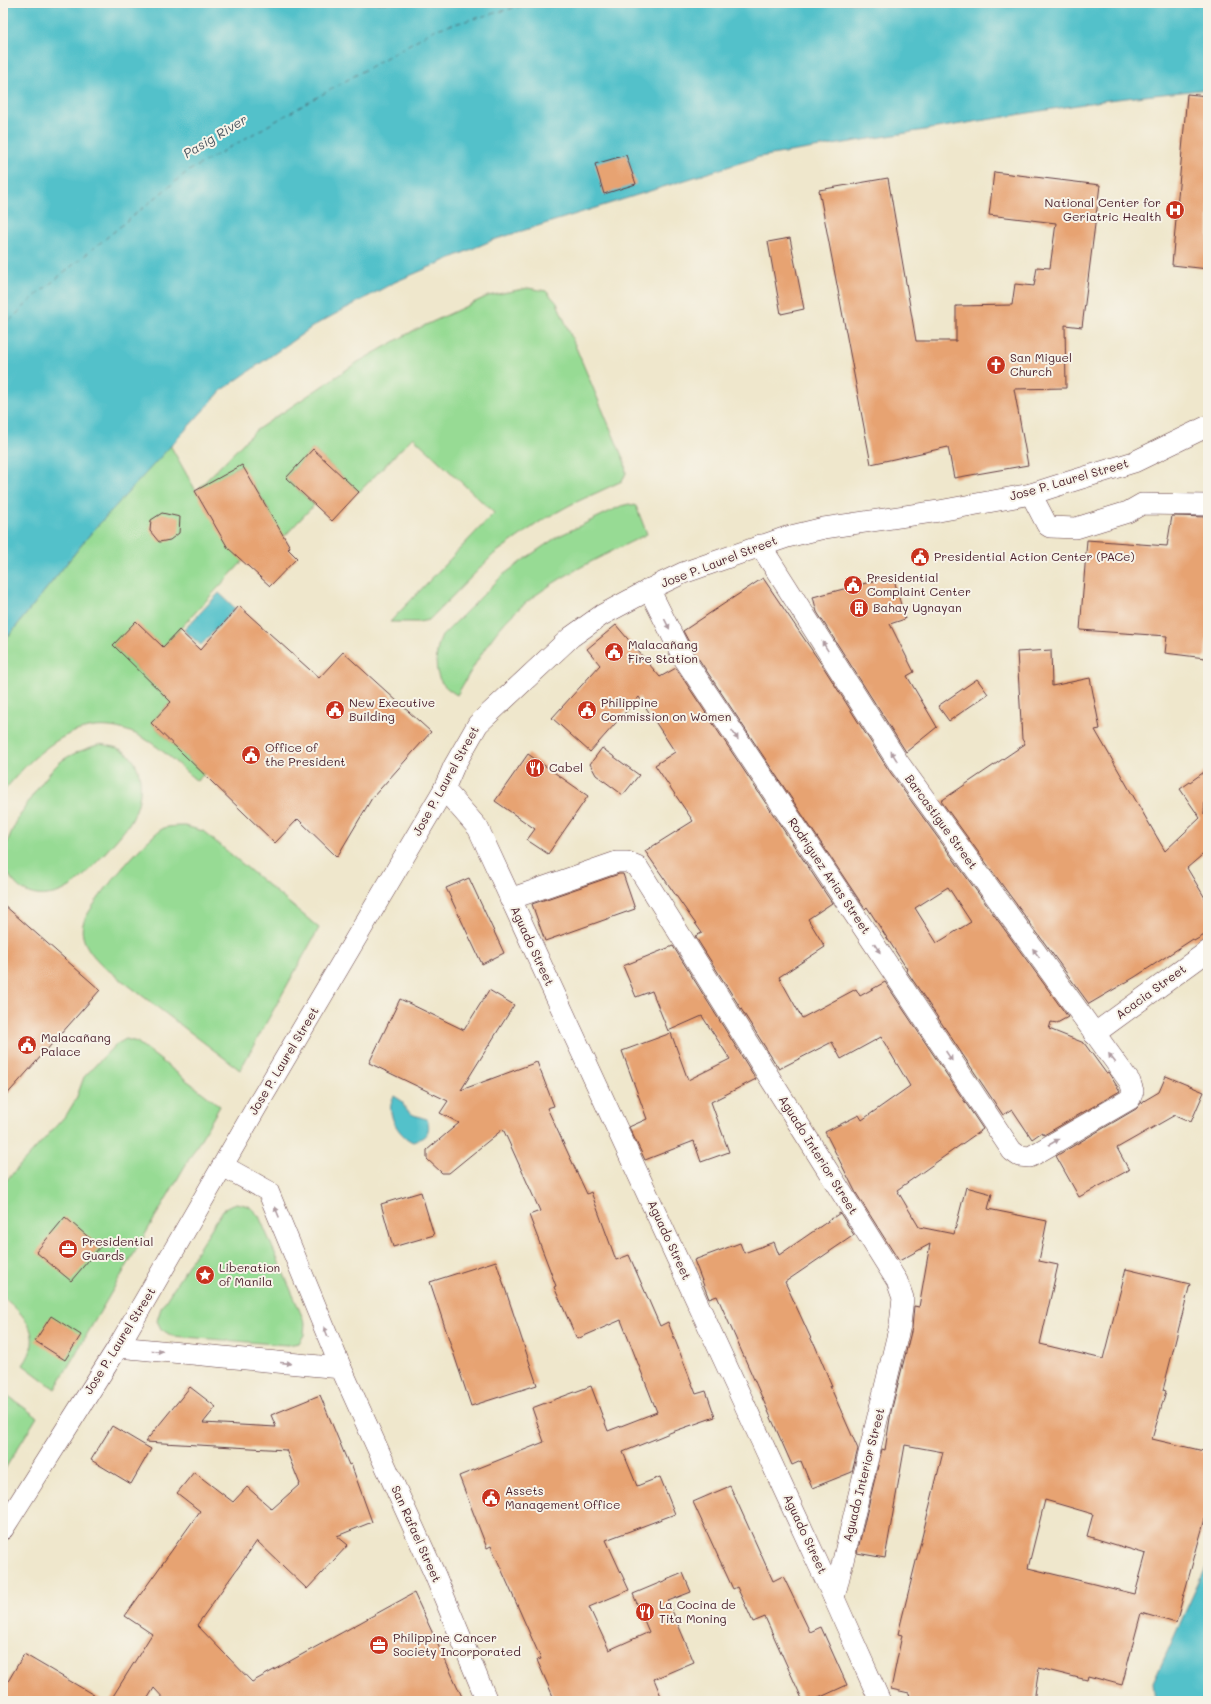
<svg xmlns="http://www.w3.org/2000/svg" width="1211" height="1704" viewBox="0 0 1211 1704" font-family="Mali,sans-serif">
<rect width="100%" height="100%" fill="#f7f3e8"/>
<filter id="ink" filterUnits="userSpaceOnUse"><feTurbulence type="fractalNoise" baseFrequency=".025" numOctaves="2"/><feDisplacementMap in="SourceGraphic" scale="8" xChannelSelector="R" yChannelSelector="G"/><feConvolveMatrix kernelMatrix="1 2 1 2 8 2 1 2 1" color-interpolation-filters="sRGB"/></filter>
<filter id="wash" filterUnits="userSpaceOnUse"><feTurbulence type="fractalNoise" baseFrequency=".012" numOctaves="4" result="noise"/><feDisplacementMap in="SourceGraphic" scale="16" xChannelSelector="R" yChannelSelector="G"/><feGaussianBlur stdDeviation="0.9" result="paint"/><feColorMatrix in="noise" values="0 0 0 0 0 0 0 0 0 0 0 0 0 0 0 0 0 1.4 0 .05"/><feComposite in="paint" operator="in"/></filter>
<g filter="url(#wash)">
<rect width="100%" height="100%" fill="#efe7cc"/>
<g fill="#97db94" stroke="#707d60">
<path d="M528,288L546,291L557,303L625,463L626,473L622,481L570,505L541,521L494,554L429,620L419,622H390L494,513L413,437L359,492L313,449L286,478L314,505L280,541L269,510L241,465L196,492L243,561L163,647L136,622L113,645L171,702L151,723L204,774L197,781C181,768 163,749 145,739C86,705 39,747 3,792V643L91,533L170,445L196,491L255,431L358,362L413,331L488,296Z"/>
<path d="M629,504L636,506L647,534C601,557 552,578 514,613C490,635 473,668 457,695C452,692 446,688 442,683C433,671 436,650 441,637L503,575L526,558L557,537L621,506Z"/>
<path d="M100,744C109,746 118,747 125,752C143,764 143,792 136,810C130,827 115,841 104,854C89,871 71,893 47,895C35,897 22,892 15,883C10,878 6,871 4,864C0,838 40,781 59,763C69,754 86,749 100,744Z"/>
<path d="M185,826L203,831L319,928L240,1070L103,966C92,955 79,941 83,924C87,907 148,835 164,828C170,826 179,826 185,826Z"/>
<path d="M126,1039L137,1042L220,1106L55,1389L23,1365C44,1336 26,1316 3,1297V1184L67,1114L76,1099L84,1077L115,1045Z"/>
<path d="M236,1203L249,1206L259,1216L305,1323L304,1335L299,1343L287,1345L172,1336L161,1329L157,1321L161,1308L223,1210Z"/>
<path d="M3,1392L37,1417L3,1472Z"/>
</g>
<g fill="#53c1ca" stroke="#4e707a">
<path d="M3,3H1208V89L1108,100L759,157L493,240L395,282L315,325L221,391L91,533L3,643Z"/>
<path d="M219,593L235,608L201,645L184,630Z"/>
<path d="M394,1096L402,1101C406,1115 414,1115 427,1119C432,1132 425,1138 413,1142C398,1136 384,1111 394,1096Z"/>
<path d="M1208,1562V1701H1155L1153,1683Z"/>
</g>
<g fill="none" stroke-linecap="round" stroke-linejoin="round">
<path stroke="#4d5863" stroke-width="1" stroke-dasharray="5 4" stroke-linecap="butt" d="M3,327L34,297L187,172L436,29L532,3"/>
</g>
<g id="blocks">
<g fill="#e7a372" fill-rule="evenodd">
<path d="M1187,94L1208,96V269L1172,265Z"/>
<path d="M626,155L636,184L604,194L595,164Z"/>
<path d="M994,172L1100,185L1082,327L1065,325L1066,388L1014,389L1028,465L954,478L948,447L871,464L819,190L888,178L916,341H956V306L1012,305L1015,284L1034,286L1037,267L1050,268L1056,223L989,215Z"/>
<path d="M790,238L804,309L781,314L768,242Z"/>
<path d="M313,449L359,492L332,521L286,478Z"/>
<path d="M242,465L290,547L288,549L297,558L270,586L228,548L195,491Z"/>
<path d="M162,513L180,517L179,533L170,540L159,542L150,531L151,520Z"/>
<path d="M1172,516L1208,517V628L1205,658L1165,653L1167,636L1080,630L1087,540L1167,546Z"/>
<path d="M893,576L905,619L890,624L914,672L907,676L937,727L906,752L817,612L813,597Z"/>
<path d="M763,578L824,668L888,769L1068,1017L1057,1023L1051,1022L1049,1029L1084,1043L1106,1073L1108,1072L1120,1091L1044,1135L1042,1132L1032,1139L1012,1109L1003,1115L906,970L907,969L867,907L865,909L696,655L683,631ZM948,887L971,922L937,943L915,908Z"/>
<path d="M239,606L319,678L343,652L431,732L372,798L337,857L298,819L275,843L151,723L171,702L113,645L136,621L163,647L179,630L200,650Z"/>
<path d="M616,625L660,677L676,668L832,903L808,919L825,947L779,977L802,1018L856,989L860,996L885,982L983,1129L897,1190L919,1227L954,1234L966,1187L992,1194L988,1209L1047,1221L1039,1261L1058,1265L1040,1344L1103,1359L1126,1269L1190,1284L1163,1390L1166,1391L1152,1439L1208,1452V1508L1176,1623L1141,1613L1122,1685L1088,1676L1087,1680L1039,1668L1034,1701H911L909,1693L891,1689L902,1635L898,1634L943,1452L905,1445L885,1558L857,1553L882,1449L885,1450L891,1412L912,1328L914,1306L919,1307L930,1244L899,1261L856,1193L825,1132L859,1115L862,1120L910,1086L881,1037L841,1059L832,1042L779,1069L695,936L702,933L645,851L693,821L655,765L675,752L639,697L590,752L552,718L600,665L587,649ZM1045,1500L1093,1514L1087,1536L1146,1554L1135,1594L1028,1568Z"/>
<path d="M1051,650L1052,686L1090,678L1100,729L1095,730L1165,851L1200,818L1180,789L1207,770L1204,814L1208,809V850L1187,868L1208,903V933L1194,941L1193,939L1135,977L1089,1004L941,801L1025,744L1022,739L1017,652Z"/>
<path d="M977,679L988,694L949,721L938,706Z"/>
<path d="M602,748L639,775L623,795L596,775L590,764Z"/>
<path d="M528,754L588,796L548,854L527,840L535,829L495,801Z"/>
<path d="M619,874H623L635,909L545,941L532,904Z"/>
<path d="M469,878L504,953L482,964L446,888Z"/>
<path d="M3,904L100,990L3,1099Z"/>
<path d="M673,946L756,1079L711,1102L729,1152L701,1162L694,1141L645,1160L629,1127L647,1119L622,1051L671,1033L688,1080L730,1059L702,1016L668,1031L652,991L636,997L623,966Z"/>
<path d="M489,990L514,1005L461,1090L537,1062L554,1106L547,1108L587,1194L591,1192L616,1260L629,1255L660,1326L668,1322L696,1394L706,1391L715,1417L672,1432L623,1452L637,1486L660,1477L675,1514L606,1540L629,1590L589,1607L609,1650L649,1632L633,1594L683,1573L691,1592L668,1601L694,1662L654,1679L663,1701H555L537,1660L541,1659L491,1546L487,1548L459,1476L544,1442L532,1408L591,1386L608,1431L657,1412L621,1320L577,1339L554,1287L556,1286L529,1215L540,1211L503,1129L449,1173H442L427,1159V1150L459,1123L440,1113L448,1101L369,1063L400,999L464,1030Z"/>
<path d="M1166,1076L1204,1092L1191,1122L1175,1115L1117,1148L1129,1170L1079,1197L1056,1156L1136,1109L1142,1102L1159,1092Z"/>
<path d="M421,1192L434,1235L393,1247L381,1204Z"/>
<path d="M840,1213L854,1235L785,1282L813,1343H814L832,1386H830L858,1449L852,1472L812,1488L801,1461L792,1465L717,1296L709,1299L694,1260L740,1243L744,1253L774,1242L779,1255Z"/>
<path d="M65,1217L100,1247L71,1281L36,1252Z"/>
<path d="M496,1261L537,1385L471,1406L430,1282Z"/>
<path d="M51,1316L81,1335L65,1360L35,1341Z"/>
<path d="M190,1387L216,1407L203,1423L276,1427L271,1415L320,1395L349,1465L351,1464L372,1522L337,1536L348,1545L307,1589L257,1541L197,1625L252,1682L414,1593L464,1701H166L154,1688L146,1701H110L152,1634L125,1616L200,1511L177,1493L194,1472L233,1502L247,1487L272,1509L300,1484L286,1450L145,1442Z"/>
<path d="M112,1426L151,1449L131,1484L91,1460Z"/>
<path d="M730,1486L773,1581L783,1576L810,1632L821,1627L847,1685L812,1701H803L765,1617L753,1622L737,1587L733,1589L693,1502Z"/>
<path d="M24,1654L104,1701H3V1690Z"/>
</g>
</g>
</g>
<g filter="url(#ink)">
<use href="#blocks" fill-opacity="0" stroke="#633d43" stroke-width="1"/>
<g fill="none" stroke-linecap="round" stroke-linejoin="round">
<defs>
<g id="street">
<path d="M1031,494L1047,525L1050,527L1076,528L1128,512L1142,504L1208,505"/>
<path d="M649,589L683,657L1012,1151L1019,1156L1030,1157L1130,1099L1133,1091L1130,1082L898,762L760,545"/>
<path d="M444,789L478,828L834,1598L880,1701"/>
<path d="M510,899L617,862H627L637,866L897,1281L903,1298L900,1325L834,1598"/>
<path d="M1094,1034L1208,951"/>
<path d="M223,1166L268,1191L341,1368L435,1575L487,1701"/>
<path d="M118,1347L341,1368"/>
<path d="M3,1529L118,1347L257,1106L444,789L454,766L478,724L571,637L602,615L658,585L683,573L787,537L824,528L939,511L1031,494L1056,486L1134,462L1208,426"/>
</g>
</defs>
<use href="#street" stroke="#633d43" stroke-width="22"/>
<use href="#street" stroke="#fff" stroke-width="21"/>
</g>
<defs><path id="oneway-solid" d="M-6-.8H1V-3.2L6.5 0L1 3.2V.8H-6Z"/></defs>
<g fill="#ae9aa0">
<use href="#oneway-solid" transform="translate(667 624) rotate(63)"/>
<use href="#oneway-solid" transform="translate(825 646) rotate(-122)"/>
<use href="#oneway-solid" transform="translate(735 735) rotate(56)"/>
<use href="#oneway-solid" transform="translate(894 756) rotate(-122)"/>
<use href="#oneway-solid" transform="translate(877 948) rotate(56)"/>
<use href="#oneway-solid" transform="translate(1036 953) rotate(-126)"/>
<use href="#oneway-solid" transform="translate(949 1056) rotate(56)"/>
<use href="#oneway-solid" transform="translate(1112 1058) rotate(-127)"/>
<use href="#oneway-solid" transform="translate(1054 1142) rotate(-30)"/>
<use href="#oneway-solid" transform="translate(277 1212) rotate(-112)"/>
<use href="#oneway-solid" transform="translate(326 1332) rotate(-112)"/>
<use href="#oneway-solid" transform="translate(157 1351) rotate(5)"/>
<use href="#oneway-solid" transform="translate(286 1363) rotate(5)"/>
</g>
</g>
<defs>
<symbol id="hospital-disc" viewBox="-11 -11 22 22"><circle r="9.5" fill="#c8321e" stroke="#f7f3e8"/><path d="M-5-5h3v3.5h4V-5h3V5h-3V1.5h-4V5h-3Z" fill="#fff"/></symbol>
<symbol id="church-disc" viewBox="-11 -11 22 22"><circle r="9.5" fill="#c8321e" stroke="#f7f3e8"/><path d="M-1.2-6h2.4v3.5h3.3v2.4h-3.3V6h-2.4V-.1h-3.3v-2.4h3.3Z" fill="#fff"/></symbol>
<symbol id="civic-disc" viewBox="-11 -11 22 22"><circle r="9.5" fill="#c8321e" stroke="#f7f3e8"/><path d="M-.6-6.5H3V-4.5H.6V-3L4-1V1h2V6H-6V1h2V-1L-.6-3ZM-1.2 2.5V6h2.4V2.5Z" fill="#fff"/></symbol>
<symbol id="building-disc" viewBox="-11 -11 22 22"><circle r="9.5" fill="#c8321e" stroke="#f7f3e8"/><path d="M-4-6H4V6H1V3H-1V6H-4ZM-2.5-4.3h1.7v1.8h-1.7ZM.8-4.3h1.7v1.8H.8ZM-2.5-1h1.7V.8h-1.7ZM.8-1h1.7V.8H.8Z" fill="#fff"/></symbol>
<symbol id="restaurant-disc" viewBox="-11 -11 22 22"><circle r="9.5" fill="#c8321e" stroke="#f7f3e8"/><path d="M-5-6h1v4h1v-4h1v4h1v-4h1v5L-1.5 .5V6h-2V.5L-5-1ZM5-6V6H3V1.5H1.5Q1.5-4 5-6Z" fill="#fff"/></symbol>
<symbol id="office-disc" viewBox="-11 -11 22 22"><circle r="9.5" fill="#c8321e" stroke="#f7f3e8"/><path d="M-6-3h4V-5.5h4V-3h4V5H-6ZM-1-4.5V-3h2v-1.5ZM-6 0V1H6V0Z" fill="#fff"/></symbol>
<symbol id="sight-disc" viewBox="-11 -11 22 22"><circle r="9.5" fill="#c8321e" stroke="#f7f3e8"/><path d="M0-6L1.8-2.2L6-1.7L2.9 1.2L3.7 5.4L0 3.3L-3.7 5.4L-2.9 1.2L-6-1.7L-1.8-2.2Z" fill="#fff"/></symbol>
</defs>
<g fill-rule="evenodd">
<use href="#hospital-disc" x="1164" y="199" width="22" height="22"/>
<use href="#church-disc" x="985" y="354" width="22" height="22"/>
<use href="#civic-disc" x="909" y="546" width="22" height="22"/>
<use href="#civic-disc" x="842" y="574" width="22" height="22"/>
<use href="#building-disc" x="848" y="597" width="22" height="22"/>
<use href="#civic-disc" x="603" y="641" width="22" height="22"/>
<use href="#civic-disc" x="324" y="699" width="22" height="22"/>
<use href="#civic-disc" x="576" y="699" width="22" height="22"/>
<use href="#civic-disc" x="240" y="744" width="22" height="22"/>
<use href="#restaurant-disc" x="524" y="757" width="22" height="22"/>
<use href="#civic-disc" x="16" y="1034" width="22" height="22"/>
<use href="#office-disc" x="57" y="1238" width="22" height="22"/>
<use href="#sight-disc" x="194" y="1264" width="22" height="22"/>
<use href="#civic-disc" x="480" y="1487" width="22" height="22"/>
<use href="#restaurant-disc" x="634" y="1601" width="22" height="22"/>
<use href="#office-disc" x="368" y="1634" width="22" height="22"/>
</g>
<g text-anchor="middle" stroke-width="4" stroke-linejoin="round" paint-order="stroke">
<g font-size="12" fill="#4a1f2b" stroke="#f7f3e8" text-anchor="start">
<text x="1161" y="207" text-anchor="end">National Center for<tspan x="1161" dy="14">Geriatric Health</tspan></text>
<text x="1010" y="362">San Miguel<tspan x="1010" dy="14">Church</tspan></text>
<text x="934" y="561">Presidential Action Center (PACe)</text>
<text x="867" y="582">Presidential<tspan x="867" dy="14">Complaint Center</tspan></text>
<text x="873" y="612">Bahay Ugnayan</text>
<text x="628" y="649">Malacañang<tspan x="628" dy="14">Fire Station</tspan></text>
<text x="349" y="707">New Executive<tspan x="349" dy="14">Building</tspan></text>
<text x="601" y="707">Philippine<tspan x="601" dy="14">Commission on Women</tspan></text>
<text x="265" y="752">Office of<tspan x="265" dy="14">the President</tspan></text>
<text x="549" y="772">Cabel</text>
<text x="41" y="1042">Malacañang<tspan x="41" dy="14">Palace</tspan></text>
<text x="82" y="1246">Presidential<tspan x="82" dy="14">Guards</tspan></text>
<text x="219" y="1272">Liberation<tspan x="219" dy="14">of Manila</tspan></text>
<text x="505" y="1495">Assets<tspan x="505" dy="14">Management Office</tspan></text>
<text x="659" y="1609">La Cocina de<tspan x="659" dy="14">Tita Moning</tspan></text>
<text x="393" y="1642">Philippine Cancer<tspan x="393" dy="14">Society Incorporated</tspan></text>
</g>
<g font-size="12" fill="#4a1f2b" stroke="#f7f3e8">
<text transform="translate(1069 480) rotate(-16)" y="4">Jose P. Laurel Street</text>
<text transform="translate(719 562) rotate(-21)" y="4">Jose P. Laurel Street</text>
<text transform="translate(446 781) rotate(-61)" y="4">Jose P. Laurel Street</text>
<text transform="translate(941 822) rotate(54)" y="4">Barcastigue Street</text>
<text transform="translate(829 876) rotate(56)" y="4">Rodriguez Arias Street</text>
<text transform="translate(532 946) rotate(65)" y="4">Aguado Street</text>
<text transform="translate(1151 992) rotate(-36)" y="4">Acacia Street</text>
<text transform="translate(284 1061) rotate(-59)" y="4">Jose P. Laurel Street</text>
<text transform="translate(818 1155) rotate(58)" y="4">Aguado Interior Street</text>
<text transform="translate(669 1240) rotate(65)" y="4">Aguado Street</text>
<text transform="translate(120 1341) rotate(-58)" y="4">Jose P. Laurel Street</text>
<text transform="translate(864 1475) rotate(-76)" y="4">Aguado Interior Street</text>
<text transform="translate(416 1534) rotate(66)" y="4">San Rafael Street</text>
<text transform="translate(805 1534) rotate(65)" y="4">Aguado Street</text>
</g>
<g font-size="13" font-style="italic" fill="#4d5863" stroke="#f7f3e8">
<text transform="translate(215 136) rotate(-31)" y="5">Pasig River</text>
</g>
</g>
<rect width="1211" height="1704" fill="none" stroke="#f7f3e8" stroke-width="16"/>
</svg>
